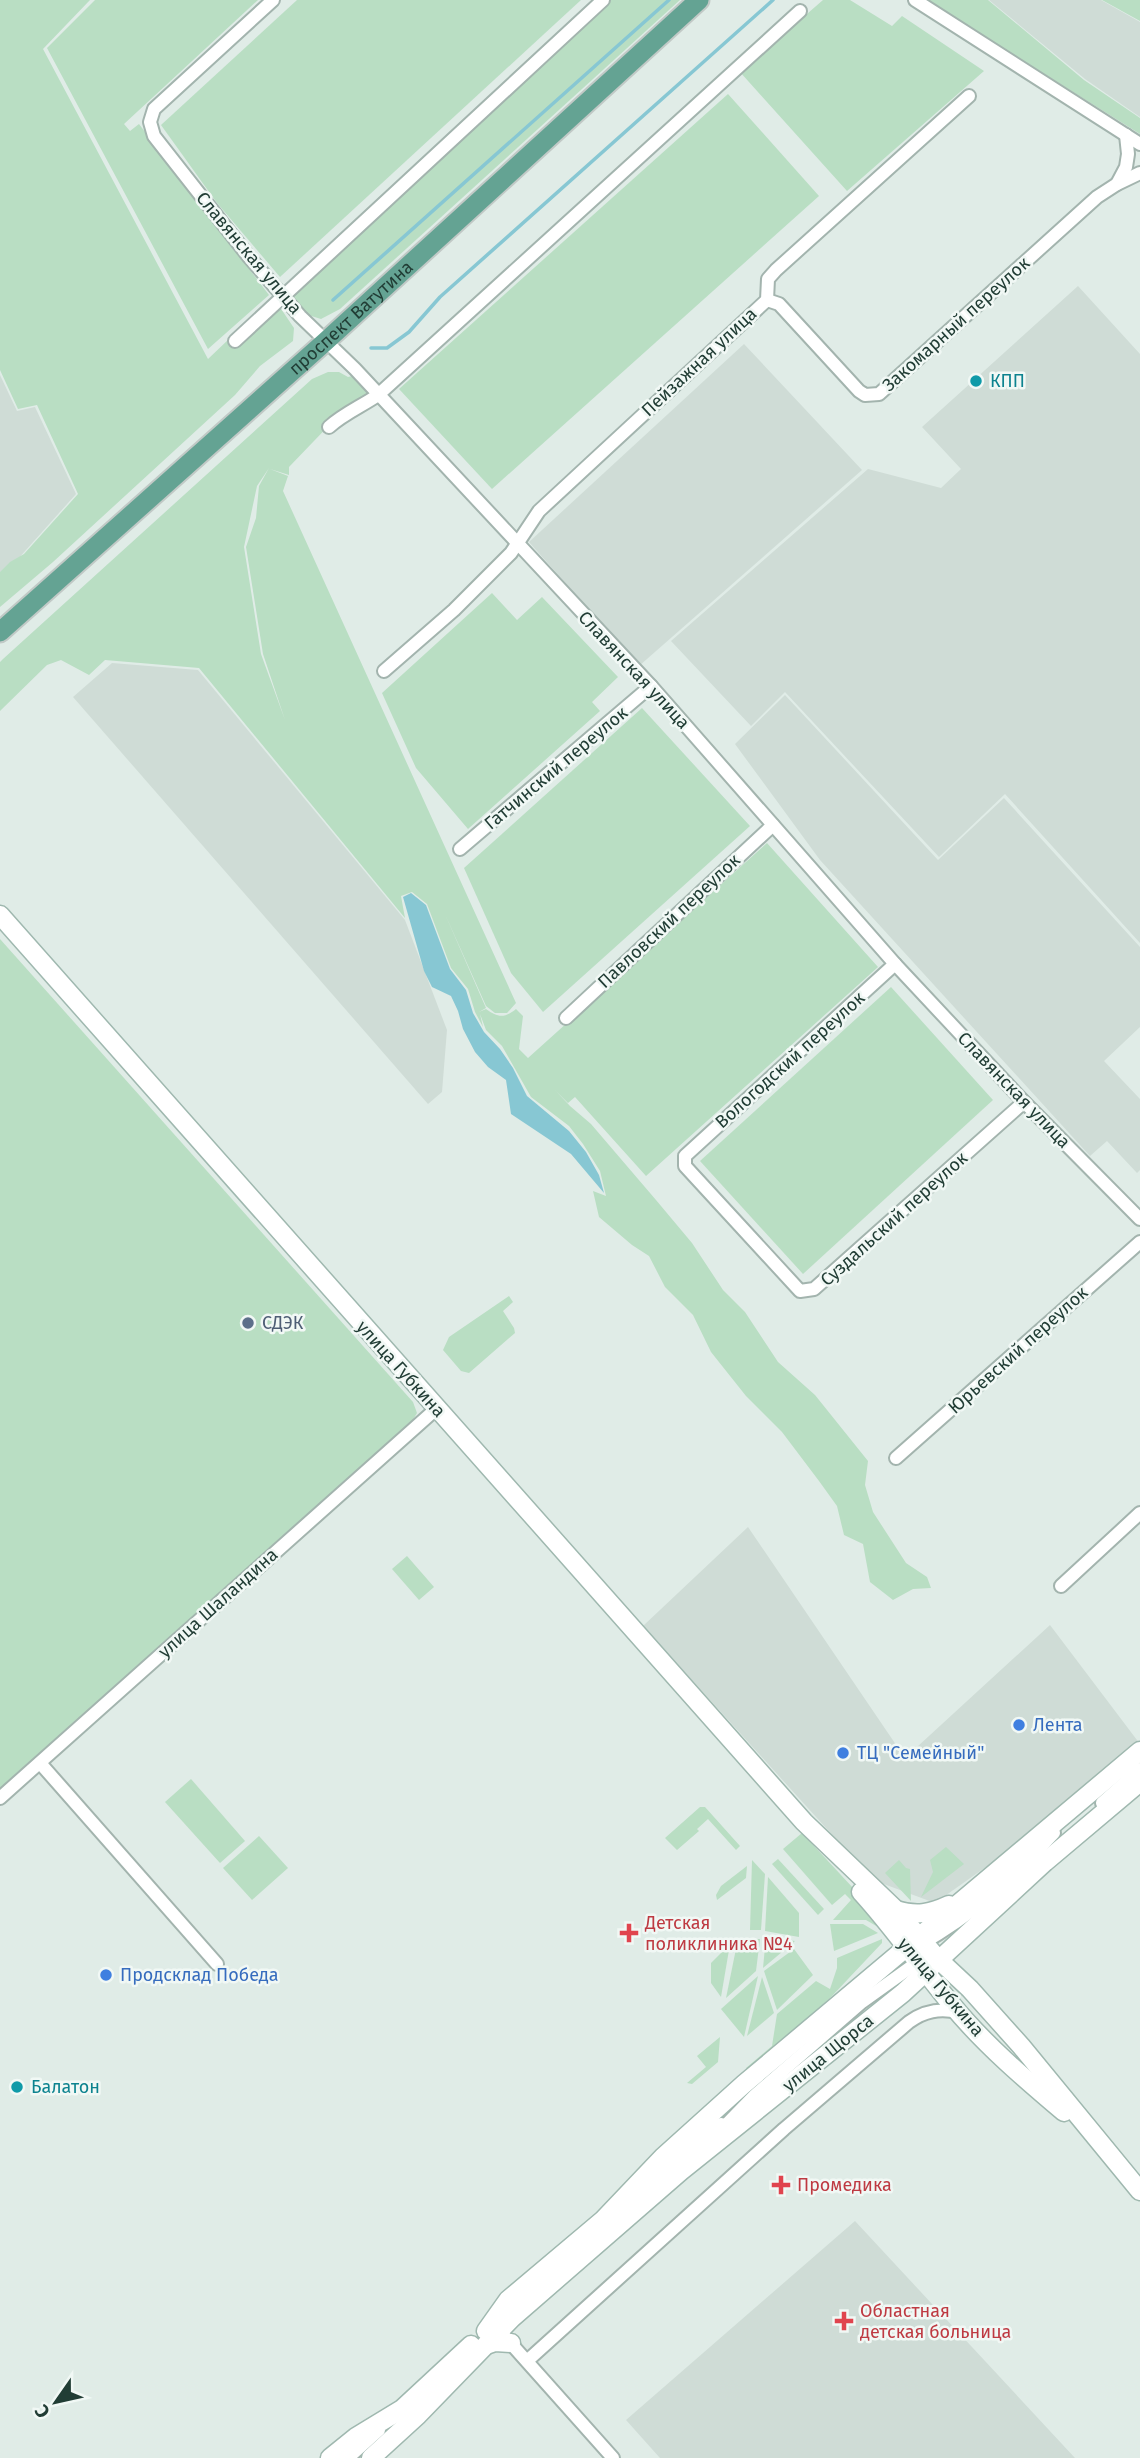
<svg xmlns="http://www.w3.org/2000/svg" width="1140" height="2458" viewBox="0 0 1140 2458" font-family="'Fira Sans',sans-serif">
<rect width="100%" height="100%" fill="#e0ece7"/>
<g fill="#cfdcd6">
<path d="M989,0H1101L1140,22V117L1085,79Z"/>
<path d="M1078,286L1140,354V943L1005,794L939,857L785,692L751,726L671,641L868,469L941,488L961,469L922,427Z"/>
<path d="M744,344L862,470L639,666L529,542Z"/>
<path d="M0,375L17,411L35,407L76,494L0,579Z"/>
<path d="M112,663L198,670L405,920L447,1030L442,1092L428,1104L73,697Z"/>
<path d="M785,695L938,860L1004,798L1140,947V1027L1104,1061L1140,1099V1170L1137,1173L1107,1141L1090,1156L820,860L735,744Z"/>
<path d="M748,1527L905,1758L1050,1625L1140,1744L1007,1852L935,1903L881,1883L865,1871L643,1626Z"/>
<path d="M855,2221L1075,2458H660L626,2420Z"/>
</g>
<g fill="#b9dec3" fill-rule="evenodd">
<path d="M0,0H90L43,49L208,359L273,297L294,328L293,341L260,366L235,395L53,562L0,607V572L10,562L24,554L78,494L37,405L18,409L0,370Z"/>
<path d="M95,0H258L124,124L130,131L139,124L269,295L208,349L47,48Z"/>
<path d="M297,0H581L280,277L217,203L161,125Z"/>
<path d="M594,0H680L340,309L321,319L308,315L285,286Z"/>
<path d="M823,0H850L892,26L902,16L984,71L847,191L740,72Z"/>
<path d="M926,0H988L1084,80L1140,118V134Z"/>
<path d="M1102,0H1140V21Z"/>
<path d="M728,94L819,196L492,489L399,389Z"/>
<path d="M328,372H339L348,377L352,376L370,396L338,416L289,467V475L270,469L288,476L283,491L516,1003L507,1013H495L486,1006L445,914L486,1008L479,1012L486,1009C498,1018 505,1018 516,1009L523,1016L519,1049L528,1058L767,843L878,967L646,1176L575,1097L568,1103L555,1090L570,1106L591,1124L656,1200L692,1243L723,1290L745,1312L778,1362L815,1395L868,1461L865,1485L873,1512L906,1563L927,1577L931,1588L913,1589L893,1600L870,1582L863,1544L844,1535L837,1506L819,1481L782,1432L746,1396L711,1352L693,1315L665,1287L649,1256L632,1245L599,1217L593,1191L606,1196L600,1171L583,1144L569,1126L531,1097L502,1046L486,1030L480,1014L483,1027L475,1012L468,989L451,968L427,904L412,892L401,896L405,918L199,668L105,660L89,675L61,660L47,665L0,711V662L3,659L312,379ZM269,468L259,486L256,518L246,547L263,654L285,720L261,654L244,547L257,486Z"/>
<path d="M492,593L517,620L542,597L618,677L592,702L600,711L468,829L416,768L382,693Z"/>
<path d="M642,708L750,826L543,1012L511,973L464,868Z"/>
<path d="M0,939L413,1402L417,1413L411,1423L0,1789Z"/>
<path d="M891,987L993,1100L803,1274L700,1161Z"/>
<path d="M509,1296L513,1302L503,1311L514,1328L515,1333L469,1373L461,1371L443,1350L449,1337Z"/>
<path d="M407,1556L434,1587L419,1600L392,1569Z"/>
<path d="M191,1779L245,1841L220,1863L165,1802Z"/>
<path d="M700,1807H705L740,1846L736,1850L708,1819L697,1829L699,1831L677,1850L665,1838Z"/>
<path d="M802,1833L879,1916L885,1931L866,1920H833L851,1900L845,1894L832,1905L783,1849Z"/>
<path d="M259,1836L288,1868L252,1900L223,1868Z"/>
<path d="M946,1847L964,1864L921,1897L933,1872L930,1860Z"/>
<path d="M778,1859L824,1909L818,1915L772,1864Z"/>
<path d="M752,1860L765,1874L761,1930H750Z"/>
<path d="M899,1860L906,1868L910,1869L911,1901L885,1873Z"/>
<path d="M747,1866L746,1878L717,1900L716,1895L721,1886Z"/>
<path d="M768,1877L799,1913V1937L765,1931Z"/>
<path d="M830,1924H863L878,1933L834,1951Z"/>
<path d="M766,1936L795,1941L763,1968Z"/>
<path d="M738,1939H760L756,1971L726,1998Z"/>
<path d="M882,1939V1943L832,1996L749,2072L746,2068L772,2046L777,2014L816,1981L830,1989L837,1968V1958Z"/>
<path d="M730,1944L721,1997L711,1983V1963Z"/>
<path d="M794,1949L813,1975L777,2010L764,1971Z"/>
<path d="M758,1976L744,2037L721,2009Z"/>
<path d="M762,1977L774,2013L747,2036Z"/>
<path d="M720,2037L718,2062L692,2084L687,2083L706,2067L697,2056Z"/>
</g>
<path fill="#87c7d3" d="M411,893L426,905L450,969L466,990L473,1013L484,1032L500,1049L513,1068L527,1096L569,1131L586,1152L599,1175L604,1193L571,1154L511,1114L506,1080L488,1067L475,1052L463,1029L458,1011L451,996L432,987L424,971L403,897Z"/>
<g fill="none" stroke-linecap="round" stroke-linejoin="round">
<g stroke="#87c7d3" stroke-width="3.5">
<path d="M333,300L669,0"/>
<path d="M371,348H387L409,332L440,297L773,0"/>
</g>
<defs>
<g id="minor">
<path d="M273,0L154,109L150,122L154,136L249,257L300,316L355,369L651,686L895,964L1024,1102L1140,1219"/>
<path d="M915,0L1140,144"/>
<path d="M1117,184L1126,167L1128,154L1126,135"/>
<path d="M767,300L779,304L859,391L865,395L879,394L1097,197L1117,184L1140,173"/>
<path d="M235,341L603,0"/>
<path d="M329,427C343,414 362,406 378,395L800,11"/>
<path d="M384,671L454,610L511,553L539,511L767,300L768,279L776,270L969,96"/>
<path d="M460,849L651,686"/>
<path d="M895,964L685,1156V1166L800,1291L814,1289L1024,1102"/>
<path d="M566,1018L773,825"/>
<path d="M896,1458L1140,1242"/>
<path d="M1061,1586L1140,1513"/>
<path d="M40,1763L217,1964"/>
<path d="M0,1798L436,1409"/>
<path d="M1102,1803L1140,1769"/>
<path d="M918,1946C976,1913 1009,1881 1054,1833"/>
<path d="M718,2133L755,2095L862,2002L922,1959"/>
<path d="M630,2199L661,2178L721,2124"/>
<path d="M506,2338L613,2458"/>
<path d="M527,2361L784,2129L909,2022C924,2011 939,2008 958,2012"/>
<path d="M348,2458L379,2430"/>
</g>
<g id="secondary">
<path d="M0,915L804,1822L896,1910L939,1960L970,1989L1021,2046L1140,2191"/>
<path d="M861,1892C894,1928 921,1968 952,2005C985,2045 1025,2079 1064,2112"/>
<path d="M896,1910C916,1916 930,1914 949,1905"/>
<path d="M486,2331L508,2300L603,2220L663,2157L744,2084L1140,1751"/>
<path d="M486,2345L495,2342L511,2343"/>
<path d="M330,2458L356,2437L402,2409L471,2345"/>
<path d="M371,2458L418,2415L512,2318L681,2171L903,1993L1045,1862L1140,1782"/>
</g>
<g id="primary">
<path id="s1" d="M0,632L326,341L699,0"/>
</g>
</defs>
<use href="#minor" stroke="#a3b4ae" stroke-width="16"/>
<use href="#secondary" stroke="#9fb8af" stroke-width="21"/>
<use href="#primary" stroke="#c1c9c6" stroke-width="23"/>
<use href="#minor" stroke="#fff" stroke-width="12"/>
<use href="#secondary" stroke="#fff" stroke-width="18"/>
<use href="#primary" stroke="#64a393" stroke-width="19"/>
</g>
<g fill="#0f9aa8" stroke="#f1f8f5" stroke-width="2.5">
<circle cx="976" cy="381" r="7"/>
<circle cx="17" cy="2087" r="7"/>
</g>
<circle fill="#5c6f8a" stroke="#f1f8f5" stroke-width="2.5" cx="248" cy="1323" r="7"/>
<g fill="#3f7fe0" stroke="#f1f8f5" stroke-width="2.5">
<circle cx="1019" cy="1725" r="7"/>
<circle cx="843" cy="1753" r="7"/>
<circle cx="106" cy="1975" r="7"/>
</g>
<g fill="#e0444e" stroke="#f1f8f5" stroke-width="2.5">
<path d="M625.5 1922.5h7v7h7v7h-7v7h-7v-7h-7v-7h7z"/>
<path d="M777.5 2174.5h7v7h7v7h-7v7h-7v-7h-7v-7h7z"/>
<path d="M840.5 2310.5h7v7h7v7h-7v7h-7v-7h-7v-7h7z"/>
</g>
<g text-anchor="middle" stroke-width="5" stroke-linejoin="round" paint-order="stroke">
<g font-size="18" fill="#213d35" stroke="#f1f8f5">
<text transform="translate(249 253) rotate(50)" y="6">Славянская улица</text>
<text dy="6" stroke="none"><textPath href="#s1" startOffset="471">проспект Ватутина</textPath></text>
<text transform="translate(956 324) rotate(-42)" y="6">Закомарный переулок</text>
<text transform="translate(699 362) rotate(-43)" y="6">Пейзажная улица</text>
<text transform="translate(634 670) rotate(47)" y="6">Славянская улица</text>
<text transform="translate(556 768) rotate(-40)" y="6">Гатчинский переулок</text>
<text transform="translate(669 921) rotate(-43)" y="6">Павловский переулок</text>
<text transform="translate(790 1060) rotate(-42)" y="6">Вологодский переулок</text>
<text transform="translate(1014 1090) rotate(46)" y="6">Славянская улица</text>
<text transform="translate(894 1219) rotate(-42)" y="6">Суздальский переулок</text>
<text transform="translate(1018 1350) rotate(-42)" y="6">Юрьевский переулок</text>
<text transform="translate(401 1369) rotate(48)" y="6">улица Губкина</text>
<text transform="translate(218 1603) rotate(-42)" y="6">улица Шаландина</text>
<text transform="translate(941 1987) rotate(50)" y="6">улица Губкина</text>
<text transform="translate(828 2053) rotate(-39)" y="6">улица Щорса</text>
</g>
<g font-size="18" fill="#0d838f" stroke="#f1f8f5" text-anchor="start">
<text x="990" y="387">КПП</text>
<text x="31" y="2093">Балатон</text>
</g>
<g font-size="18" fill="#4e5e75" stroke="#f1f8f5" text-anchor="start">
<text x="262" y="1329">СДЭК</text>
</g>
<g font-size="18" fill="#366cbe" stroke="#f1f8f5" text-anchor="start">
<text x="1033" y="1731">Лента</text>
<text x="857" y="1759">ТЦ "Семейный"</text>
<text x="120" y="1981">Продсклад Победа</text>
</g>
<g font-size="18" fill="#be3a42" stroke="#f1f8f5" text-anchor="start">
<text x="645" y="1929">Детская<tspan x="645" dy="21">поликлиника №4</tspan></text>
<text x="797" y="2191">Промедика</text>
<text x="860" y="2317">Областная<tspan x="860" dy="21">детская больница</tspan></text>
</g>
</g>
<g transform="translate(56 2402) rotate(236)" stroke="#f1f8f5" stroke-width="5" paint-order="stroke">
<path d="M0-5L12 26L0 18L-12 26Z" fill="#213d35"/>
<text y="-10" font-size="19" font-weight="bold" text-anchor="middle" fill="#213d35">С</text>
</g>
</svg>
